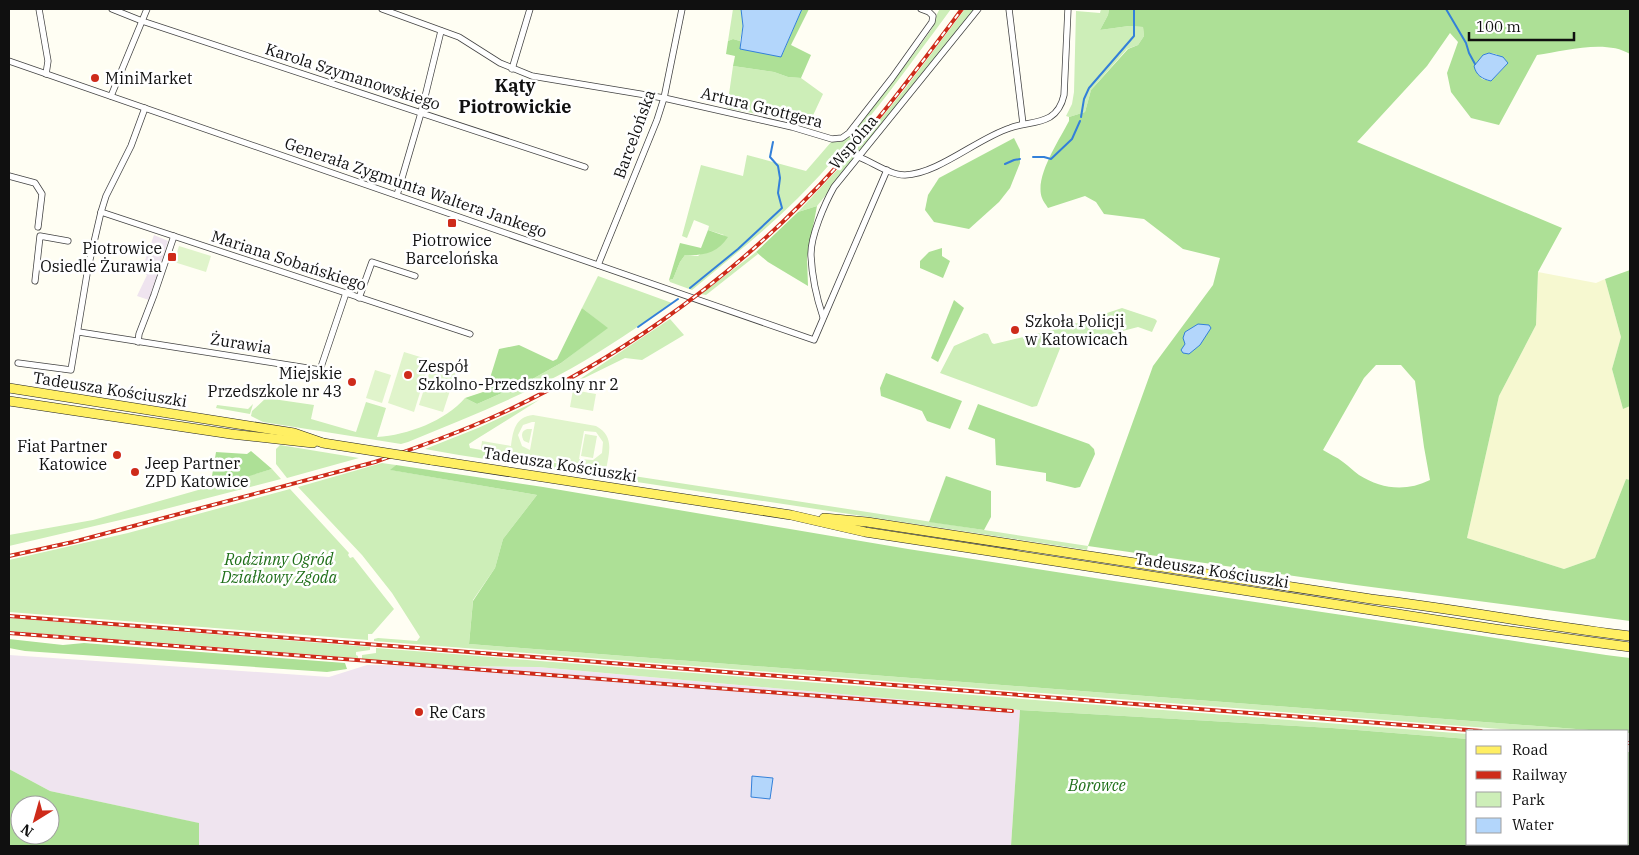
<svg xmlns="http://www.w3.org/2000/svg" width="1639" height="855" viewBox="0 0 1639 855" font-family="'IBM Plex Serif',serif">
<rect width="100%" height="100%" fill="#fffef3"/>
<g fill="#efe4ef">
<path d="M154,235L168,241L149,300L137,296L147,275L141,272Z"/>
<path d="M9,655L329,677L367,665L538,667L1020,710L1011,846H199L198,823L50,791L9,769Z"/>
</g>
<path fill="#f6f8d0" d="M1538,272L1596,283L1605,279L1621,337L1612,369L1623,409L1630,406V480L1626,479L1595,558L1564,569L1467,538L1499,396L1536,325Z"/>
<g fill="#cdeeb8">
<path d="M733,9H741L743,26L740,41L733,39L728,41Z"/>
<path d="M940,9H951C903,74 856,140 798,198C765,231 728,260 692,290L670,282L669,280L673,279L680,262L685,255L698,256L724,235L708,230L709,226L694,220L687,238L682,236L701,165L743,176L747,155L806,171L832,141L841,142L847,137C876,102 905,67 931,30C936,23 935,15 940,9Z"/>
<path d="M965,9H976L817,206L798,212L852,154L904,90Z"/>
<path d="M1101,9H1109L1108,15L1100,30L1129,26L1143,27L1144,36L1138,45L1127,49L1091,90L1085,112L1069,117L1066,116L1072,104L1074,92L1076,11L1100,13Z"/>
<path d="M733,66L774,72L788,77L801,78L823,94L809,124L727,108Z"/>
<path d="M756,252L758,254L706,295L701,294Z"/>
<path d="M598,276L672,303C639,326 607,348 572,368C520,397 463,419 408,442L401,444L263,422L251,416L252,411L266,398L314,405L311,419L356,432L366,402L386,408L377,437C408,435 445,421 465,398L477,404L527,382L561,363L607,328L582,308Z"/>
<path d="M1122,308L1155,319L1157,321L1152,332L1138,327L1092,339L1089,347L1063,341L1037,406L1032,407L940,373L954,346L984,333L988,334L992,343L994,344L1065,327Z"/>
<path d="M670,319L684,335L642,360L625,358L574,383Z"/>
<path d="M539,400L475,440L469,444L470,448L601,471L1088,546L1087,550L459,455L425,449L478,428Z"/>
<path d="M253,404L250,414L216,408L217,405L248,409Z"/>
<path d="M280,445L359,458L287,478L276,464V449Z"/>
<path d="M382,463L396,465L391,470L537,495L503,539L495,568L473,600L469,644L1602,731H1527L374,641V639L378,638L417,641L420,637L392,593L362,555L298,487Z"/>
<path d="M272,469L281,479L146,514L9,546V535L93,520Z"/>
<path d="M290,489L349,553L348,555L350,558L353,557L394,609L372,634H368V640L9,612V560L128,533Z"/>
<path d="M9,618L370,647V650L356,652V655L358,656V658L9,631Z"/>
<path d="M376,648L1468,734V739L1332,728L1020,710L538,667L457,666L362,659V655L376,653Z"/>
</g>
<g fill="#ade096" fill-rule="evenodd">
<path d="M802,9H809L791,45L811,55L801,78L788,77L774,72L733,66L735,56L726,54L728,41L733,39L740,41V49C745,50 748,50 753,51C765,53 772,56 783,53Z"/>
<path d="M1109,9H1630V54C1606,39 1564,51 1537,55L1499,125L1471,118L1451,92L1447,73L1458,42L1450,33L1427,66L1357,142L1562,228L1538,272L1536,325L1499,396L1467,538L1564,569L1595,558L1626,479L1630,480V621L1356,585L1088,546L1153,366L1213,285L1220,258L1183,249L1144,219L1104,214L1096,202L1085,196L1048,208C1046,205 1043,201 1042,198C1034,177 1060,139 1069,121V117L1085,112L1091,90L1128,49L1138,45L1144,36L1143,27L1129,26L1100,30L1108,15ZM1489,53L1496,54L1508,63L1491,81L1482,79L1479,75L1483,55ZM1376,365H1401L1415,381L1424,447L1430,480C1406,492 1381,489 1359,475C1353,471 1349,466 1343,462C1337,457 1329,454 1323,450L1364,378Z"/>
<path d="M1014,138L1020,150V163L1010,188L999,202L969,229L934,222L925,210L928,195L939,178Z"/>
<path d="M817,206L807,258L808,286L768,262L756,252L798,212Z"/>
<path d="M708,230L728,237C718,253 703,256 685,255L680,262L673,279L669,280L680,243L701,248Z"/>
<path d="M942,248V256L950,261L943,278L920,268V261L929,252Z"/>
<path d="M1630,270V406L1623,409L1612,369L1621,337L1605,279Z"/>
<path d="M954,300L964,308L938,362L931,358Z"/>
<path d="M582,308L608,328L561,363L527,382L477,404L465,398L486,391L499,349L519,345L553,361L557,359Z"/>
<path d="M886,373L962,401L950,429L927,421L922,411L881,396L880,388Z"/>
<path d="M978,404L1089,444L1094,449L1095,454L1080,487L1075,488L1046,481V473L996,465L995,439L968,429Z"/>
<path d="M251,451L272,469L210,488L216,452L247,454Z"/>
<path d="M396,465L543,487L908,549L1114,581L1476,635L1606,655L1630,658V733H1628V731H1602L469,644L473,601L495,568L503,539L537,495L390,470Z"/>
<path d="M946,476L991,491V517L984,530L929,522Z"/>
<path d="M9,639L63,645L84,643L345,663L347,669L327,672L25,651L9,648Z"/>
<path d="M1020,710L1332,728L1468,739V844H1628V752H1630V846H1011Z"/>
<path d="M9,769L50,791L199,823V846H9ZM20,805H50V835H20Z"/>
</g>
<g fill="#e0f4cb" fill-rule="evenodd">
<path d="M179,246L211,256L206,272L174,262Z"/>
<path d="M404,352L430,360L414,412L388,403Z"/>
<path d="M433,361L457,369L443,412L419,405Z"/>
<path d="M375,370L391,375L382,403L366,398Z"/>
<path d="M573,390L596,394L593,411L570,407Z"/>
<path d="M533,415L596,426C615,436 609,453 606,470L481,449L482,441L511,446C513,431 515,417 533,415ZM532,422H535L530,450L522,446L518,435L523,425ZM584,431L596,432L603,442L602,453L593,460L579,459Z"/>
<path d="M527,429H532L529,443L524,441C521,436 521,431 527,429Z"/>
<path d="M585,434L597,436L593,458L581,456Z"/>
</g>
<g fill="#b3d6fb" stroke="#3380d9">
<path d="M741,9H802L781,57L740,49L743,26Z"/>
<path d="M1489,53L1503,57L1508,63L1491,81C1482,79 1476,75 1474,66L1483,55Z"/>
<path d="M1198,324L1209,325L1211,328L1200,345L1189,354L1183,353L1181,350L1185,344L1183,338L1185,332Z"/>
<path d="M752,776L773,778L770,799L751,797Z"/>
</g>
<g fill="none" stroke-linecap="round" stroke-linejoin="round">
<g stroke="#3380d9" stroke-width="2">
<path d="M1446,9L1466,43L1469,53L1475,64"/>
<path d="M1081,117L1084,99L1089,88L1134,36V9"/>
<path d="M1033,157H1044L1051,159L1072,139L1080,121"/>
<path d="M1005,164L1014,160L1020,159"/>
<path d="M690,288L738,249L782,208L778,193L780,178L778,166L770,157L773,142"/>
<path d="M638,327L678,299"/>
</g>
<defs>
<g id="street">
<path d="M39,9L48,61L46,74"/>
<path d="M112,9L142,21L585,167"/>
<path d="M382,9L459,37L500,63L532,76L664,98L792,127L832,139L842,138L849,133L892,78L932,22L933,16L929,12L921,9"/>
<path d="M1009,9L1023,124"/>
<path d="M9,61L814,340L887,170"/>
<path d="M512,69L530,9"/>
<path d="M111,96L147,9"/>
<path d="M859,157C874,163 890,175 905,175C938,174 978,138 1010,128C1023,123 1038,124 1050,117C1058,112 1062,104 1064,95L1068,9"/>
<path d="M9,176L35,183L42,194L38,227"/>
<path d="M397,195L421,113L441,31"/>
<path d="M101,212L470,334"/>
<path d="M598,265L657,120L664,98L682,9"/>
<path d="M35,281L40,236L68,241"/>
<path d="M359,298L372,262L415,276"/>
<path d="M823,317C817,299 812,276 811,256C810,237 825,203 834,187L978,9"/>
<path d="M79,332L320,370L346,293"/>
<path d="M138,342L139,334L154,295L174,236"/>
<path d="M18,363L71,370L88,268L101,212L106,196L131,146L145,108"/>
</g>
<g id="primary">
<path d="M9,388L294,433L323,443"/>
<path d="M9,401L231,434L313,443"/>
<path d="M431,460L791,515L865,532L1495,629L1630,647"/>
<path d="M824,518L867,522L1371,599C1458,609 1544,626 1630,636"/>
</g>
</defs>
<use href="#street" stroke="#434343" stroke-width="7"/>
<use href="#primary" stroke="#212121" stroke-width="10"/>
<use href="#street" stroke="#fff" stroke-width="5.5"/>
<use href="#primary" stroke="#ffef63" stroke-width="9"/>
<defs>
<g id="rail">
<path d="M9,556L73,542L375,462C418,447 461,432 502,413C612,362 715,290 800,205C861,145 911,77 962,9"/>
<path d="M9,616L1481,731"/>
<path d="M9,633L1012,711"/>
<path d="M1628,743H1630"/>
</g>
</defs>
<use href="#rail" stroke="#ce2b1a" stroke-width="4"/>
<use href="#rail" stroke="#fff" stroke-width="2" stroke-dasharray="5.5" stroke-linecap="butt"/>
<defs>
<path id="primary-bridge" d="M323,443L431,460"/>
</defs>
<use href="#primary-bridge" stroke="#212121" stroke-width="10" stroke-linecap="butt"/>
<use href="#primary-bridge" stroke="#ffef63" stroke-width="9"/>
</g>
<g fill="#ce2b1a" stroke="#fff" stroke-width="2">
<circle cx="95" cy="78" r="5"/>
<rect x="447" y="218" width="10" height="10" rx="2.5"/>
<rect x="167" y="252" width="10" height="10" rx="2.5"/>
<circle cx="1015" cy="330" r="5"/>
<circle cx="408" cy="375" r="5"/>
<circle cx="352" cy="382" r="5"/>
<circle cx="117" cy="455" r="5"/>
<circle cx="135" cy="472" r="5"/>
<circle cx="419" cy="712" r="5"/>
</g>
<g text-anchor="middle" stroke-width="5" stroke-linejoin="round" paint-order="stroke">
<g font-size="16" fill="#101010" stroke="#fff">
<text transform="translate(353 76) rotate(18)" y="6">Karola Szymanowskiego</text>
<text transform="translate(762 107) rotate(14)" y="6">Artura Grottgera</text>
<text transform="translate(634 134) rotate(-70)" y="6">Barcelońska</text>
<text transform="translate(853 142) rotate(-50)" y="6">Wspólna</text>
<text transform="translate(416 187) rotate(19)" y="6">Generała Zygmunta Waltera Jankego</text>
<text transform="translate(289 260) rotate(18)" y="6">Mariana Sobańskiego</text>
<text transform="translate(241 343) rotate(9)" y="6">Żurawia</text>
<text transform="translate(110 389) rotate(9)" y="6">Tadeusza Kościuszki</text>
<text transform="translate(560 464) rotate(9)" y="6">Tadeusza Kościuszki</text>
<text transform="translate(1212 570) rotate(9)" y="6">Tadeusza Kościuszki</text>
</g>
<g font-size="16" fill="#101010" stroke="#fff" text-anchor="start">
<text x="105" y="84">MiniMarket</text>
<text x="452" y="246" text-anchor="middle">Piotrowice<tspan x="452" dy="18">Barcelońska</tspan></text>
<text x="162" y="254" text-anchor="end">Piotrowice<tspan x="162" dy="18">Osiedle Żurawia</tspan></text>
<text x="1025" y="327">Szkoła Policji<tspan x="1025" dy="18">w Katowicach</tspan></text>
<text x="418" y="372">Zespół<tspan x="418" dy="18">Szkolno-Przedszkolny nr 2</tspan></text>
<text x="342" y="379" text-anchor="end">Miejskie<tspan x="342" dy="18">Przedszkole nr 43</tspan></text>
<text x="107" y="452" text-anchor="end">Fiat Partner<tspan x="107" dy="18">Katowice</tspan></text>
<text x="145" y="469">Jeep Partner<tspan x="145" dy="18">ZPD Katowice</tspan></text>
<text x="429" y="718">Re Cars</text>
</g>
<g font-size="16" font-style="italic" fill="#1f6f19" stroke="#fff">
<text x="279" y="565">Rodzinny Ogród<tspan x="279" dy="18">Działkowy Zgoda</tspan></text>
<text x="1097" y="791">Borowce</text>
</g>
<g font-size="18" font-weight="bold" fill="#101010" stroke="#fff">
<text x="515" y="92">Kąty<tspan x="515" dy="21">Piotrowickie</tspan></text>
</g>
</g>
<rect width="1639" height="855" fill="none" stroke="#101010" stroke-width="20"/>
<rect x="1466" y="730" width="162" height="115" fill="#ffffff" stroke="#9f9f9f"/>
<rect x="1476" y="746" width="25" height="8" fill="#ffef63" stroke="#9f9f9f"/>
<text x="1512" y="755" font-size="15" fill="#101010">Road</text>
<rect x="1476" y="771" width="25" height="8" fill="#ce2b1a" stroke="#9f9f9f"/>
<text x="1512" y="780" font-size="15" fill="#101010">Railway</text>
<rect x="1476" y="792" width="25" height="15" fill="#cdeeb8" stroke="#9f9f9f"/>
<text x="1512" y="805" font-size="15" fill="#101010">Park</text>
<rect x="1476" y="818" width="25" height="15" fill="#b3d6fb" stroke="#9f9f9f"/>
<text x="1512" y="830" font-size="15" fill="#101010">Water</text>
<g transform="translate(35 820) rotate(217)"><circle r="24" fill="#ffffff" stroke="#9f9f9f"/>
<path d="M0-4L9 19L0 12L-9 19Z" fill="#ce2b1a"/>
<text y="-8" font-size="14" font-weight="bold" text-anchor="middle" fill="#101010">N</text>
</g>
<path d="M1469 32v8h105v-8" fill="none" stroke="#101010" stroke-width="2.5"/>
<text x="1476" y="32" font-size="15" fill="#101010" stroke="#ffffff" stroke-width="4" paint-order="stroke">100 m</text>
</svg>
